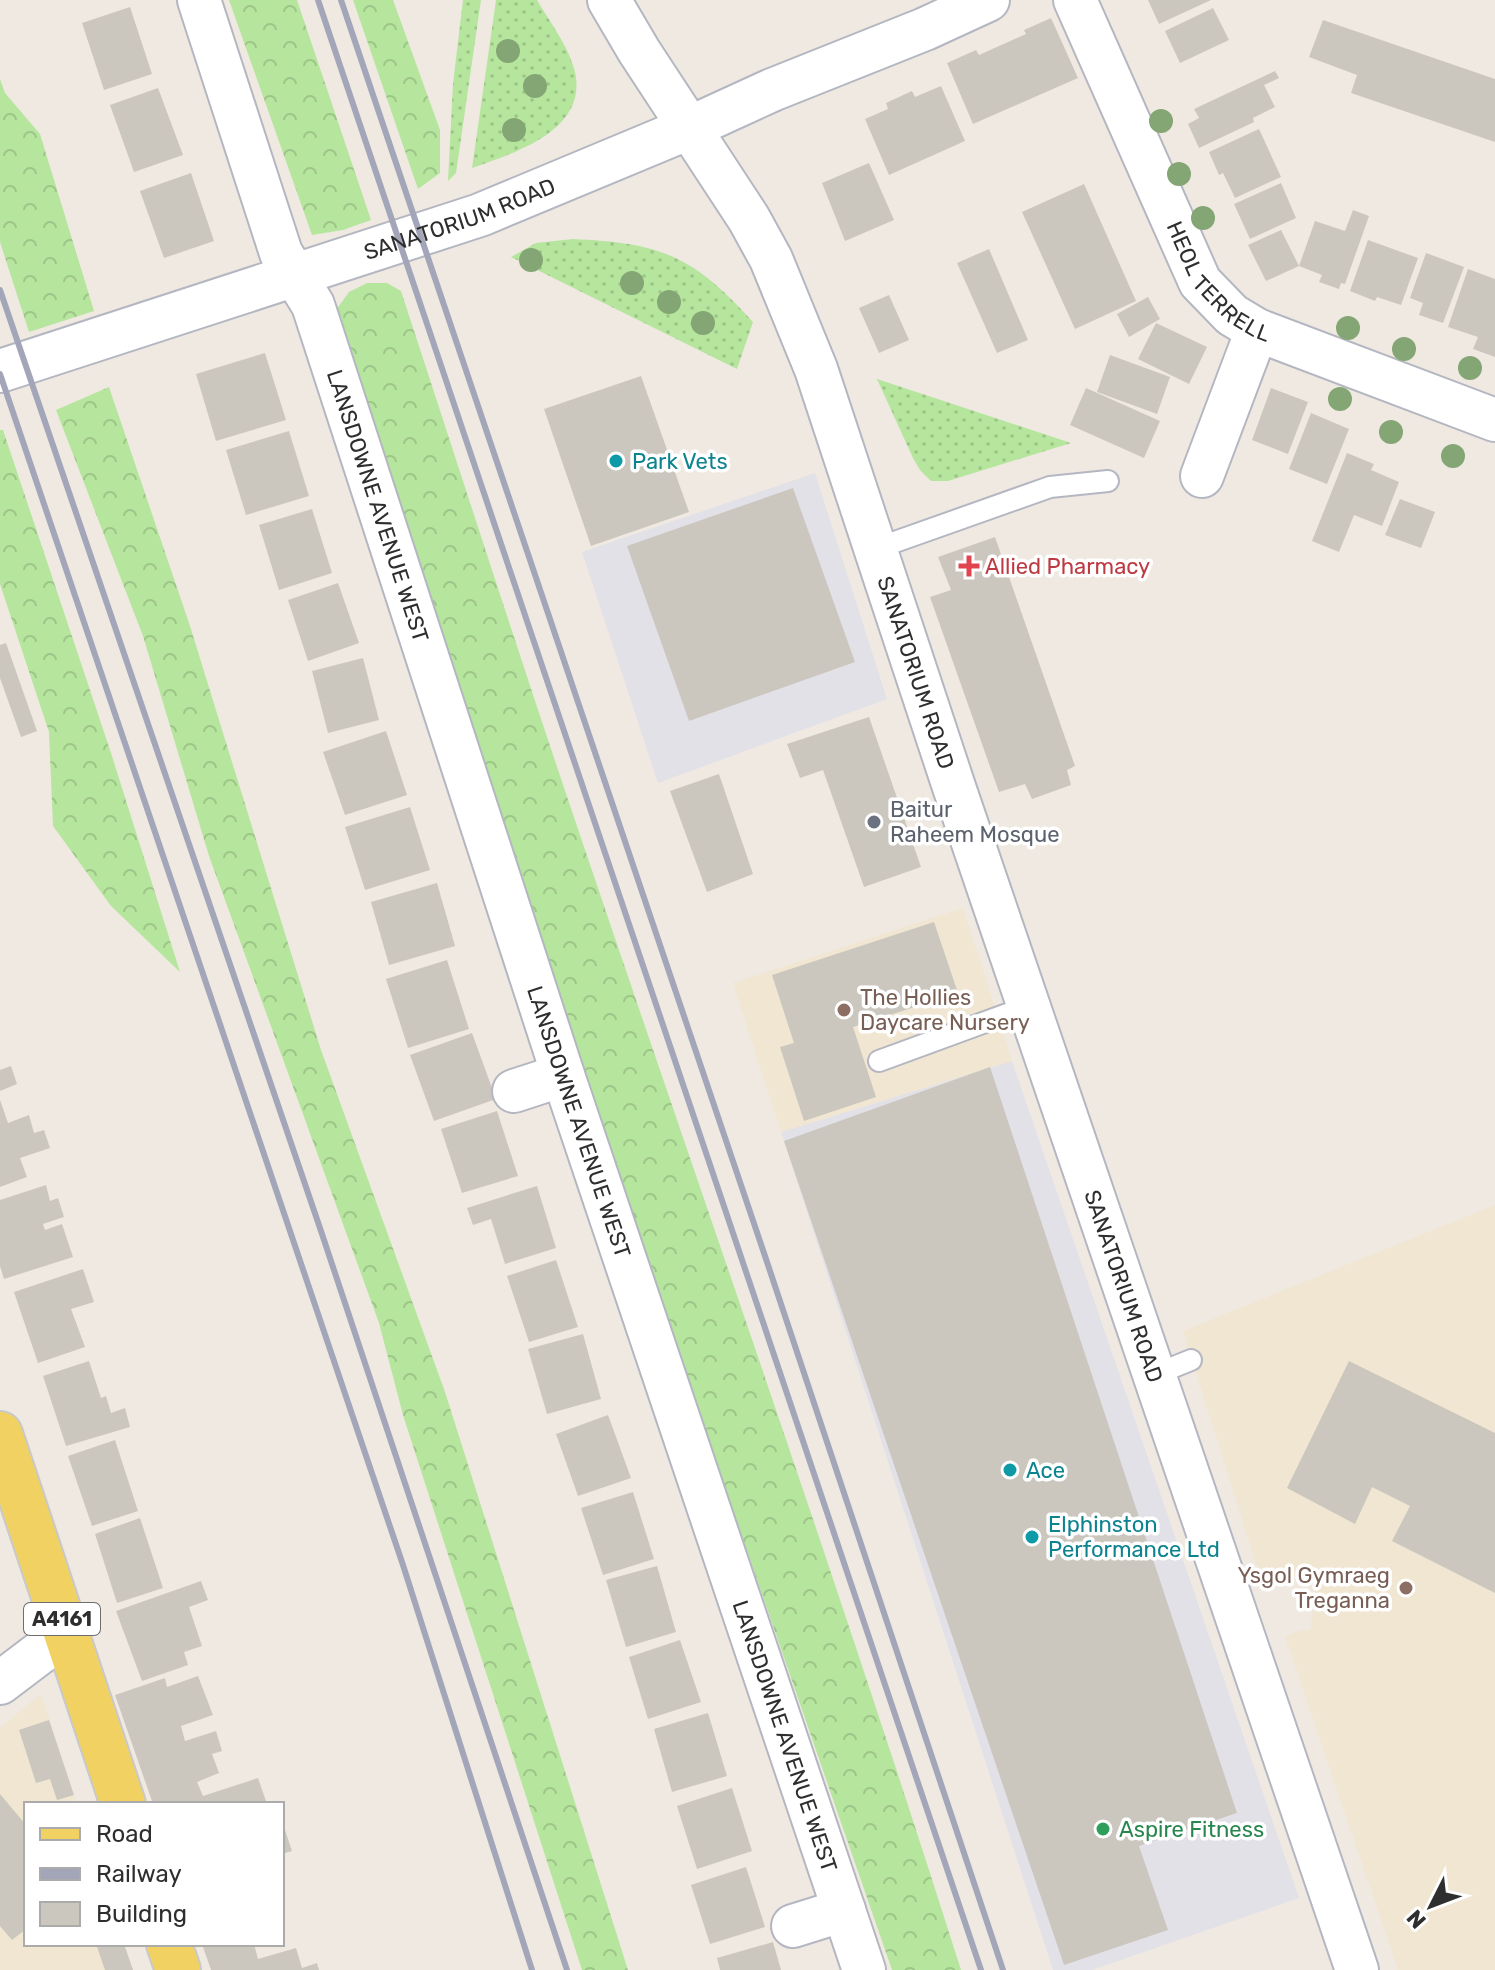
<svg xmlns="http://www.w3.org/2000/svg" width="1495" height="1970" viewBox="0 0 1495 1970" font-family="Rubik,sans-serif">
<defs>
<pattern id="grass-dots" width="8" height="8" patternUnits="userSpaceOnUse" patternTransform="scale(2)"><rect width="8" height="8" fill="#b6e59e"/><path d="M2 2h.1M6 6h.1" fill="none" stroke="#9dc588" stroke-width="1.8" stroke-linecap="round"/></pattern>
<pattern id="forest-crowns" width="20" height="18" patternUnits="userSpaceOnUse" patternTransform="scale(2)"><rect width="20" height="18" fill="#b6e59e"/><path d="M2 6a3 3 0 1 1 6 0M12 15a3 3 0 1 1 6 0" fill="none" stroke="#9dc588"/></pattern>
</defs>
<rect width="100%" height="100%" fill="#efe9e1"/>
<g fill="#e3e1e8">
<path d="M815,473L887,699L658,783L582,552Z"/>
<path d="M1012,1061L1299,1898L1092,1970H1053L781,1132Z"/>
</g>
<g fill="#f0e6d1">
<path d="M963,908L1012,1061L781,1132L733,983Z"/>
<path d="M1495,1205V1970H1398L1285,1636L1302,1630L1310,1631L1318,1579L1269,1573L1261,1570L1256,1564L1183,1331Z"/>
<path d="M41,1694L77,1804H26V1944H124L133,1970H0V1728Z"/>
</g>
<g fill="url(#grass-dots)">
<path d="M463,0H481L456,173L448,181L453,84Z"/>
<path d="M496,0H537C550,22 569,47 575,72C588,131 514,153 472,168Z"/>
<path d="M573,239C662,243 693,256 753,322L737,369L511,257L536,243Z"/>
<path d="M877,379L1071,443L948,481H931L920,470L913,458Z"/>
</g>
<g fill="url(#forest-crowns)">
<path d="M229,0H297L371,220L343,230L312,235Z"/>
<path d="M353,0H393L440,130V173L418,189Z"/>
<path d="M0,79L5,93L40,134L94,311L29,332L0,242Z"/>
<path d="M367,283H387L401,291C460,471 518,652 579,832C707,1211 840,1588 961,1970H892L670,1328L562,1031L564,1005L496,812L336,310L349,292Z"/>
<path d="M109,387L190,626L321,1050L445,1392L628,1970H582L403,1415L379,1323L209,856L143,636L56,410Z"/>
<path d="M0,430H3L111,753L180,972L111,906L53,826L49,732L0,584Z"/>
</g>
<g fill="#cbc7bf">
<path d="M1148,0H1211L1159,24Z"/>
<path d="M130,7L152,74L104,90L82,23Z"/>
<path d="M1213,8L1229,40L1180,63L1165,31Z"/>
<path d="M1051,18L1078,78L973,124L947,63L976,50L979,55L1026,34L1024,30Z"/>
<path d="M1323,20L1495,79V142L1351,93L1357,75L1309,57Z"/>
<path d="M1275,71L1279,78L1264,85L1275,107L1253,118L1254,122L1199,148L1188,124L1199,118L1194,109Z"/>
<path d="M941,86L965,141L889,175L865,119L888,109L886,103L912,91L915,97Z"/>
<path d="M158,88L183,155L134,172L110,105Z"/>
<path d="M1259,129L1281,177L1235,198L1223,173L1219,175L1209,152Z"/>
<path d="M869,163L894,220L845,241L822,183Z"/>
<path d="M191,173L214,241L164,258L140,191Z"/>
<path d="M1281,183L1296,218L1250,239L1234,204Z"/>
<path d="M1084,184L1136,301L1075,329L1022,212Z"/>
<path d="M1353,210L1369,216L1345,284L1341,283L1339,289L1319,282L1322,275L1299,266L1315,221L1345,231Z"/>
<path d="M1281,230L1299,266L1266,281L1248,245Z"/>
<path d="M1368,240L1418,258L1401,305L1377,297L1375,301L1350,291Z"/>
<path d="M989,249L1028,340L997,353L957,263Z"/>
<path d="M1426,253L1464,267L1443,323L1419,315L1423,303L1410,298Z"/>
<path d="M1468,269L1495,279V357L1473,349L1478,337L1448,327Z"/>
<path d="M889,295L909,340L879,353L859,308Z"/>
<path d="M1148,297L1160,319L1129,337L1117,314Z"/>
<path d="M1156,323L1207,347L1189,384L1138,359Z"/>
<path d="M265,353L286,420L216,441L196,374Z"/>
<path d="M1110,355L1170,377L1157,414L1097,392Z"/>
<path d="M641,376L689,512L591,546L544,409Z"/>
<path d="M1086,388L1160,421L1144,458L1070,425Z"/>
<path d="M1271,388L1308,402L1288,454L1252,440Z"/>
<path d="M1311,413L1349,429L1327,484L1289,469Z"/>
<path d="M289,431L309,496L246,515L226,450Z"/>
<path d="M1347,453L1374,464L1371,470L1399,482L1382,526L1354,515L1339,552L1312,541Z"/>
<path d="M793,488L855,662L689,721L627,546Z"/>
<path d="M1400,499L1435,512L1421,548L1385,535Z"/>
<path d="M312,509L332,573L279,590L259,525Z"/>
<path d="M995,537L1075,766L1067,770L1071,785L1032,799L1025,784L999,792L930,597L951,590L938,557Z"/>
<path d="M338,583L359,643L308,661L288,600Z"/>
<path d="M6,643L37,731L21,737L0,678V645Z"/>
<path d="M363,658L379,720L328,733L312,671Z"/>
<path d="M869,717L921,867L864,887L823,770L800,778L787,744Z"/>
<path d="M386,731L407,795L345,815L323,752Z"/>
<path d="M719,774L753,874L707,892L670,791Z"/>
<path d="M410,807L430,870L365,890L345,827Z"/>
<path d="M437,883L455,946L389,965L371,902Z"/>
<path d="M934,922L958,993L853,1027L876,1097L804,1121L780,1047L794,1043L772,975Z"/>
<path d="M447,960L469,1029L408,1048L386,979Z"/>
<path d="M472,1033L496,1099L434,1121L410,1055Z"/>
<path d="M11,1066L17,1084L0,1091V1070Z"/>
<path d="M990,1067L1237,1813L1139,1846L1168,1930L1064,1965L784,1141Z"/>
<path d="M0,1100L8,1123L29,1115L34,1133L44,1130L50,1148L20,1158L27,1177L0,1187Z"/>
<path d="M497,1111L518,1176L462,1193L441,1129Z"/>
<path d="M46,1185L50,1201L58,1198L64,1217L43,1224L45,1230L62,1224L73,1257L4,1279L0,1266V1200Z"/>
<path d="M537,1186L556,1248L505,1264L491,1219L473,1225L467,1208Z"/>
<path d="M556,1260L578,1327L529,1342L507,1276Z"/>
<path d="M83,1269L94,1302L71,1309L85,1347L38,1363L14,1292Z"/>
<path d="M583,1334L601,1399L547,1414L528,1349Z"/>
<path d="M89,1361L101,1398L106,1396L111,1413L125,1408L130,1427L66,1446L43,1376Z"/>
<path d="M1349,1361L1495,1433V1593L1392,1541L1410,1506L1372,1487L1355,1524L1287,1488Z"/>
<path d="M608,1415L631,1478L578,1496L556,1434Z"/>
<path d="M115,1440L138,1511L92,1526L68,1456Z"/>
<path d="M633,1492L654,1559L603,1575L581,1508Z"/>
<path d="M140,1518L163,1588L117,1603L95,1534Z"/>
<path d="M657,1566L676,1632L626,1647L606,1580Z"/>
<path d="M201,1581L208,1600L189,1607L202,1646L184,1652L188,1665L142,1681L116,1611Z"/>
<path d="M680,1640L701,1702L648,1719L629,1657Z"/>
<path d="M198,1676L213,1715L181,1726L185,1741L216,1731L222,1751L212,1754L219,1773L197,1782L203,1796L258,1778L267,1804H153L115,1695L165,1678L167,1687Z"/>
<path d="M708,1713L727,1776L672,1792L654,1729Z"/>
<path d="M49,1720L74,1795L57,1800L50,1779L36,1783L19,1730Z"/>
<path d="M732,1788L752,1851L697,1869L677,1806Z"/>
<path d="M0,1794L26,1825V1929L12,1940L0,1926Z"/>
<path d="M282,1821L292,1851L282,1854Z"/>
<path d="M746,1867L765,1927L710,1944L691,1885Z"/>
<path d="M773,1942L781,1970H720L717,1958Z"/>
<path d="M96,1944H124L133,1970H105Z"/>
<path d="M202,1944H254L258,1959L296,1948L302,1968L317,1963L319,1970H211Z"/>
</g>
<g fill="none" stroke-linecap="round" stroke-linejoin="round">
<defs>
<g id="lane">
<path d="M875,549L1050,487L1108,481"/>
<path d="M879,1061L1029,1006"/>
<path d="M1154,1375L1191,1360"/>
</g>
<g id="street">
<path id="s1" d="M199,0L281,253L313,305L563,1075L864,1970"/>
<path id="s2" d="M609,0L639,51L749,219L771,259L816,369L954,787L1357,1970"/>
<path id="s3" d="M1075,0L1200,282L1232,315L1257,330L1495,420"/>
<path id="s4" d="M0,371L480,215L689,128L772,90L925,29L988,0"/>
<path d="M1202,476L1257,330"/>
<path d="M514,1091L563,1075"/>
<path d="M0,1683L66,1633"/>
<path d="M793,1926L844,1910"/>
</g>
<g id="primary">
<path d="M0,1434L123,1804"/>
<path d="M169,1944L178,1970"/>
</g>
</defs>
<use href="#lane" stroke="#b4b7c1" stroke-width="24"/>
<use href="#street" stroke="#b4b7c1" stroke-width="46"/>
<use href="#primary" stroke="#c9c9c9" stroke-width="48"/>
<use href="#lane" stroke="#fff" stroke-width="20"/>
<use href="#street" stroke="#fff" stroke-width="42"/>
<use href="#primary" stroke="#f2d163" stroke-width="44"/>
<g stroke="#a3a6b8" stroke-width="6">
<path d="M318,0L981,1970"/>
<path d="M341,0L768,1265L1003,1970"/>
<path d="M0,290L321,1231L567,1970"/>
<path d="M0,374L403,1565L532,1970"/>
</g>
</g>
<g fill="#84a574">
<circle cx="508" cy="51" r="12"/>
<circle cx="535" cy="86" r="12"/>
<circle cx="1161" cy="121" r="12"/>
<circle cx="514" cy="130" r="12"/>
<circle cx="1179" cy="174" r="12"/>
<circle cx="1203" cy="218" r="12"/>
<circle cx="531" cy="260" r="12"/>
<circle cx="632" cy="283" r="12"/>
<circle cx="669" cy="302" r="12"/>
<circle cx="703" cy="323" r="12"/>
<circle cx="1348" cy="328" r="12"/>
<circle cx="1404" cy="349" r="12"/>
<circle cx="1470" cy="368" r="12"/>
<circle cx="1340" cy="399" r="12"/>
<circle cx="1391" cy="432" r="12"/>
<circle cx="1453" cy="456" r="12"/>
</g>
<g fill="#0f9aa8" stroke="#fff" stroke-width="3">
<circle cx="616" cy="461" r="8"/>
<circle cx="1010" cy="1470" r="8"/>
<circle cx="1032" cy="1537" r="8"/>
</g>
<path fill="#e0444e" stroke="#fff" stroke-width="3" d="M965 554h8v8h8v8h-8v8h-8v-8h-8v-8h8z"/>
<circle fill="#6b7280" stroke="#fff" stroke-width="3" cx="874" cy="822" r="8"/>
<g fill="#8d6e63" stroke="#fff" stroke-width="3">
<circle cx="844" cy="1010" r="8"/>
<circle cx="1406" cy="1588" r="8"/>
</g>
<circle fill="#2e9e5b" stroke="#fff" stroke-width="3" cx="1103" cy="1829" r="8"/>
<g text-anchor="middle" stroke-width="7" stroke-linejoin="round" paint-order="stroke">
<rect fill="#fff" stroke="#6d6d6d" stroke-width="2" x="24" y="1603" width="76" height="32" rx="6"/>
<g font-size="20" font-weight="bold" fill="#2e2e2e">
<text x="62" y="1626">A4161</text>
</g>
<g font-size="22" fill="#2e2e2e" stroke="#fff">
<text dy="8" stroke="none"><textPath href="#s4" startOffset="484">SANATORIUM ROAD</textPath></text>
<text dy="8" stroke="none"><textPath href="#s3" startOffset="320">HEOL TERRELL</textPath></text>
<text dy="8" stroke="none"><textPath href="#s1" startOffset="538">LANSDOWNE AVENUE WEST</textPath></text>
<text dy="8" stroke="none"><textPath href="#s2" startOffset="744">SANATORIUM ROAD</textPath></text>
<text dy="8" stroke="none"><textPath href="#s1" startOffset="1186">LANSDOWNE AVENUE WEST</textPath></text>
<text dy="8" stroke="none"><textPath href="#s2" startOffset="1392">SANATORIUM ROAD</textPath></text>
<text dy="8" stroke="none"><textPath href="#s1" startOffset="1834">LANSDOWNE AVENUE WEST</textPath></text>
</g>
<g font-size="22" fill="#0d838f" stroke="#fff" text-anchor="start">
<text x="632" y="469">Park Vets</text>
<text x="1026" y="1478">Ace</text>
<text x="1048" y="1532">Elphinston<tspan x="1048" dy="25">Performance Ltd</tspan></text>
</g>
<g font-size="22" fill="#be3a42" stroke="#fff" text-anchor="start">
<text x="985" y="574">Allied Pharmacy</text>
</g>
<g font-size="22" fill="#5b616d" stroke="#fff" text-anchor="start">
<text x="890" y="817">Baitur<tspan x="890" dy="25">Raheem Mosque</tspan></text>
</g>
<g font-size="22" fill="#785e54" stroke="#fff" text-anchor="start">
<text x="860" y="1005">The Hollies<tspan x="860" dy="25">Daycare Nursery</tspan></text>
<text x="1390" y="1583" text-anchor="end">Ysgol Gymraeg<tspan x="1390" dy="25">Treganna</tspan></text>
</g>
<g font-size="22" fill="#27864d" stroke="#fff" text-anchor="start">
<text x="1119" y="1837">Aspire Fitness</text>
</g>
</g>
<rect x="24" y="1802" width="260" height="144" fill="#ffffff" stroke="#ababab" stroke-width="2"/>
<rect x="40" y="1828" width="40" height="12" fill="#f2d163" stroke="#ababab" stroke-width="2"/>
<text x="96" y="1842" font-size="24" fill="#2e2e2e">Road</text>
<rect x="40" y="1868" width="40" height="12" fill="#a3a6b8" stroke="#ababab" stroke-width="2"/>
<text x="96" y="1882" font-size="24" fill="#2e2e2e">Railway</text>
<rect x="40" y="1902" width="40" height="24" fill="#cbc7bf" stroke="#ababab" stroke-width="2"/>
<text x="96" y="1922" font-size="24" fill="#2e2e2e">Building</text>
<g transform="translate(1431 1906) rotate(228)" stroke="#ffffff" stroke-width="6" paint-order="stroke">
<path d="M0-6L14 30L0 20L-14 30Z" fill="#2e2e2e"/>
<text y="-12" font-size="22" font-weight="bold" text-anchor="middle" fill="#2e2e2e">N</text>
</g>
</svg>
